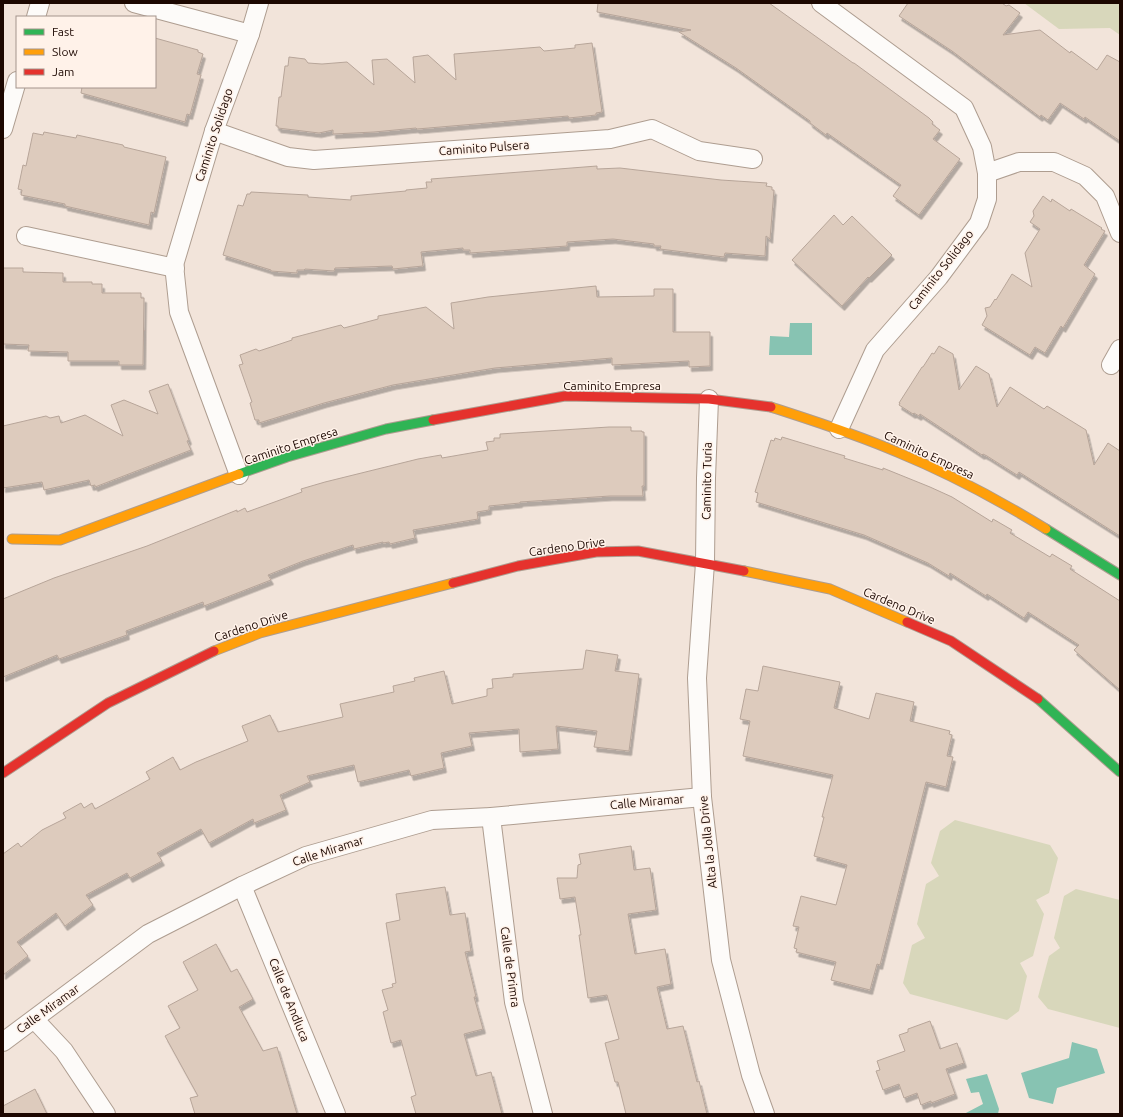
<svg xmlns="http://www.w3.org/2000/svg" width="1123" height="1117" viewBox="0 0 1123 1117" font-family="Ubuntu,sans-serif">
<defs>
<filter id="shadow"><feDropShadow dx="2.5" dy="4.5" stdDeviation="0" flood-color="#0004"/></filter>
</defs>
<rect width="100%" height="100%" fill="#f2e4da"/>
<g fill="#d8d7bb">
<path d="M1024,3H1120V35L1110,28L1059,29Z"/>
<path d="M955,820L1050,845L1058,858L1049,893L1036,900L1044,914L1033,956L1020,963L1027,976L1019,1011L1007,1020L910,994L903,983L912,945L925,938L917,924L926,884L939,876L931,863L940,831Z"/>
<path d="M1076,889L1120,900V1028L1048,1009L1038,997L1049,956L1060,948L1054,938L1064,896Z"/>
</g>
<g fill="#87c3b2">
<path d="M790,323H812V355H769L770,336L789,337Z"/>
<path d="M1072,1042L1097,1049L1105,1073L1057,1088L1053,1104L1029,1098L1021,1073L1069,1058Z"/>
<path d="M987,1074L999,1109L998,1114H964L983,1104L979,1092L971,1093L966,1079Z"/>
</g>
<g fill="#ddcbbd" stroke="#b7a599" filter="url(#shadow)">
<path d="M598,3H769L853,63H854L929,118L933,122L932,124L940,130L933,139L960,159L919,215L893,196L901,185L827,133L826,135L810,123V121L736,68L679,32L691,30L597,12Z"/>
<path d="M908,3H1002L1006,6L1009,5L1020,13L1003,35L1040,30L1070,53L1071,51L1097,70L1107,55L1120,62V141L1085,117L1084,119L1060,103L1048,120L1041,115L1040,117L952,51L899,16Z"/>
<path d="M155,38L198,50V52L203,54L197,74L201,75L190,115L187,114L185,122L81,93L82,87H155Z"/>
<path d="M592,43L602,112L596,113V115L569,118L568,116L417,129L416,128L374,132L333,134V130L319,133L278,128V126H276L279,97H281L285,66H288L289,57L305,59L308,63L322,64L347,62L374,85L372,60L387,59L415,83L413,57L428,55L456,80L454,54L540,47L544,51L575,48V45Z"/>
<path d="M44,132L76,138L77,135L123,145L124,147L166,157L154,213L151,212L149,225L65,206V204L21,195L22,190L18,189L23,165L26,166L33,133L43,135Z"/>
<path d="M597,166V169L620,168L721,180L767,183L766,186L772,187V190H774L770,239L766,236L765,256L725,253L724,257L660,249L661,246H654V244L613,239L567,242V246L470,253V250H463V248L421,252L423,266L393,269L392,266L335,268L334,271L305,269L304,270H297V273L271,271V270L223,255L238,205L243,206L247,194H250L251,192L308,195V197L351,200V196L406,191V190L427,188L426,182H432L431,179Z"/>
<path d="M1043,196L1051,202L1052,199L1070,211L1071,209L1102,228L1101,229L1105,231L1084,265L1095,274L1063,328L1061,326L1045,353L1035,347L1030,355L982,325L987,316L985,308L990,307L995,299L996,300L1012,274L1032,287L1025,253L1040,229L1030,222L1034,216L1033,211Z"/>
<path d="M834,215L843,225L852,216L892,255L869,278L868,277L842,306L792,260Z"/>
<path d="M3,268H23V272L63,273V282H92V284H102V293H141V298H144L143,365H119V361H68V352L28,351L29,345L3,344Z"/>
<path d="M596,286L597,297L654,296V289H673V332H710V366L689,367V361L612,365V358L495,368L393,385L324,403L259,423V420H255L250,403L252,402L239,365L243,364L240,355L256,349L259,351L292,340V338L341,325L344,328L378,319V316L426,307L454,329L451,303L488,297Z"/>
<path d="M939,346L953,354L959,390L976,366L989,374L997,407L1010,387L1044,409L1047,406L1086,430L1094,465L1108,443L1120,451V536L1019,472L1017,475L987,456L983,454L982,455L920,414L919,416L914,413L913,414L899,405L900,403H899L922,367H923L932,353L934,354Z"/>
<path d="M168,384L189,440L187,441L191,450L95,487V485L91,486L89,480L44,490L42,482L3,488V426L46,416L50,418L59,416L61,423L85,415L123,436L111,405L124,400L158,414L149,391Z"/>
<path d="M609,427H631V431H642V432H644V486H642L643,496H610L520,502V503L489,506V510L477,512L478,519L413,530L415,538L390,544L389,542L383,543V542L354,549L353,545L303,561L268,575L271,580L204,606L203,602L126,631L127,635L59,659L57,655L3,677V599L54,578L147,546L237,510V512L245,508L247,512L302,492L301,489L325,482L418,459L441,455L442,458L488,450L486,442L494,441V438H500V434Z"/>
<path d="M782,437L845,456L844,458L883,470V468L930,487L952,497L992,522L993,519L1012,530L1010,533L1050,557L1052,554L1072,566L1070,569L1120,601V690L1074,650L1079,645L1028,612L1024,618L987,594L986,596L950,573L949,576L928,563L864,535L756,502L758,493L755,492L771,440L774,441L775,438L781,440Z"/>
<path d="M586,650L618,655L615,671L639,674L629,751L594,747L597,731L556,726L558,749L520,752L519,729L469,733L472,746L441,753L444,768L411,776L409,770L358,782L354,765L307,776L310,782L280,795L286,810L254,823L253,819L209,843L201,829L157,853L162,861L130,878L127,873L86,895L93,905L65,926L56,913L17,942L28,956L3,975V854L18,843L21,847L42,830L66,818L63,813L81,803L84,808L92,803L95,809L150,779L146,772L173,757L180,770L196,762L248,741L242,726L270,715L278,732L343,717L340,704L394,692L393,686L415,681L414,678L444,671L452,704L487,696V689L493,688L492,679L513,677V674L583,669Z"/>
<path d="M763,666L840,682L834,708L869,719L876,693L914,702L910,721L950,731L949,734L952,735L947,756L953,757L946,787L926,782L880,965L877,964L870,990L831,980L836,962L796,952L797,949L794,948L799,927L793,926L801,896L836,905L847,865L814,856L824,817H822L833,775L743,756L750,721L740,719L746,689L758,691Z"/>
<path d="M631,846L634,870L650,868L656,910L628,914L635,954L665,949L671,984L657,987L667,1029L683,1026L697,1082L699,1081L707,1114H626L618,1082H615L605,1043L619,1039L607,995L588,998L579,935H581L575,897L560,899L557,878H577L578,865L581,864L579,854Z"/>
<path d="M445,887L450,915L465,913L471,951L465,952L476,997H474L483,1029L464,1034L476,1076L491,1072L502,1114H416L411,1097L416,1095L401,1040L391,1043L383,1012L388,1010L382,990L393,987L392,984L396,983L386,923L400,920L396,894Z"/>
<path d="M216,944L231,972L237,969L253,999L239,1007L263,1051L277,1047L297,1114H195L190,1098L198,1096L165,1036L180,1028L168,1006L198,990L183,962Z"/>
<path d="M930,1021L940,1049L957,1043L964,1063L946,1069L955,1094L931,1103V1101L921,1105L917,1093L904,1098L899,1084L883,1090L876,1071L880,1070L877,1061L905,1051L899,1035L908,1032V1029Z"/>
<path d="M35,1089L47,1114H3V1106Z"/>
</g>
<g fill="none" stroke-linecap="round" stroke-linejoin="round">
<defs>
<g id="street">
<path d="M134,3L250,34"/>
<path d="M821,3L964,108L982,147L987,173V199L979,223L939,277L875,350L839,429"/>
<path d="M36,17L40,3"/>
<path d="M3,129L17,81"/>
<path d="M214,131L288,157L314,160L610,139L652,129L699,151L753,159"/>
<path d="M987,173L1019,162H1054L1085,176L1105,196L1120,233"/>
<path d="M26,236L175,268"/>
<path d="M1111,365L1120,349"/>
<path d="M709,399L706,478L705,563L697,678L702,797L721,960L751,1075L765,1114"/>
<path d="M239,475L179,312L174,265L214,131L250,34L259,3"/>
<path d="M491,817L514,1002L543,1114"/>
<path d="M242,886L336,1114"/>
<path d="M35,1020L64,1051L106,1114"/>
<path d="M3,1042L148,934L242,886L306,856L432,820L491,817L702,797"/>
</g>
<g id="fast">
<path d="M239,474L287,457L386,429L433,420"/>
<path d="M1046,529L1120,575"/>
<path d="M1038,699L1120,772"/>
</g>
<g id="slow">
<path d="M771,407C814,421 856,434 897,452C948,473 999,500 1046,529"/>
<path d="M12,539L60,540L239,474"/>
<path d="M744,571L830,589L907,622"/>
<path d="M214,651L260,633L453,583"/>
</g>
<g id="jam">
<path d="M433,420L565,396L709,399L771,407"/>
<path d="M453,583L518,566L596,552L638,551L744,571"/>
<path d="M907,622L951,641L1038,699"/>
<path d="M3,773L108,703L214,651"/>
</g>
</defs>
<use href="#street" stroke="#ae9d90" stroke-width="20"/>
<use href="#fast" stroke="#ae9d90" stroke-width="11"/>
<use href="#slow" stroke="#ae9d90" stroke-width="11"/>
<use href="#jam" stroke="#ae9d90" stroke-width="11"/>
<use href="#street" stroke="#fdfbf9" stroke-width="18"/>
<use href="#fast" stroke="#30b455" stroke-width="9"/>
<use href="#slow" stroke="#ff9f0a" stroke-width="9"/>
<use href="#jam" stroke="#e5322d" stroke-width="9"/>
</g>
<g text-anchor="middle" stroke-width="3" stroke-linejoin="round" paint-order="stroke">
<g font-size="12" fill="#1c0700" stroke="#fff2e9">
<text transform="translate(214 135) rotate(-72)" y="4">Caminito Solidago</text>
<text transform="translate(484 148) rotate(-4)" y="4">Caminito Pulsera</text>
<text transform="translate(941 270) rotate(-52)" y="4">Caminito Solidago</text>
<text x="612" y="390">Caminito Empresa</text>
<text transform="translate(291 446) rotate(-18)" y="4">Caminito Empresa</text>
<text transform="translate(929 455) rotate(25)" y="4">Caminito Empresa</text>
<text transform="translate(707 481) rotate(-89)" y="4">Caminito Turia</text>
<text transform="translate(567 547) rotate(-8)" y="4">Cardeno Drive</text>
<text transform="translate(899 606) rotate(23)" y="4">Cardeno Drive</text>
<text transform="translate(251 626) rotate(-18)" y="4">Cardeno Drive</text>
<text transform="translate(647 802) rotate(-5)" y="4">Calle Miramar</text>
<text transform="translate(708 842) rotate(-96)" y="4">Alta la Jolla Drive</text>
<text transform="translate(328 851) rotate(-18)" y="4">Calle Miramar</text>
<text transform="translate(510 967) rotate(82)" y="4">Calle de Primra</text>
<text transform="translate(289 1000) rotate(68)" y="4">Calle de Andluca</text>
<text transform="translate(48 1009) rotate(-36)" y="4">Calle Miramar</text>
</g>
</g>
<rect width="1123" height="1117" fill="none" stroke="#1c0700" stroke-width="8"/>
<rect x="16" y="16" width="140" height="72" fill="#fff2e9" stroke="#a4948c"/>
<rect x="24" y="29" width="20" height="6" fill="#30b455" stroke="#a4948c"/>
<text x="52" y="36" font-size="12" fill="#1c0700">Fast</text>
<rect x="24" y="49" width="20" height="6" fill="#ff9f0a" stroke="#a4948c"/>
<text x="52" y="56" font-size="12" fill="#1c0700">Slow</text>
<rect x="24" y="69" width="20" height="6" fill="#e5322d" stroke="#a4948c"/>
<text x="52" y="76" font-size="12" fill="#1c0700">Jam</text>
</svg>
